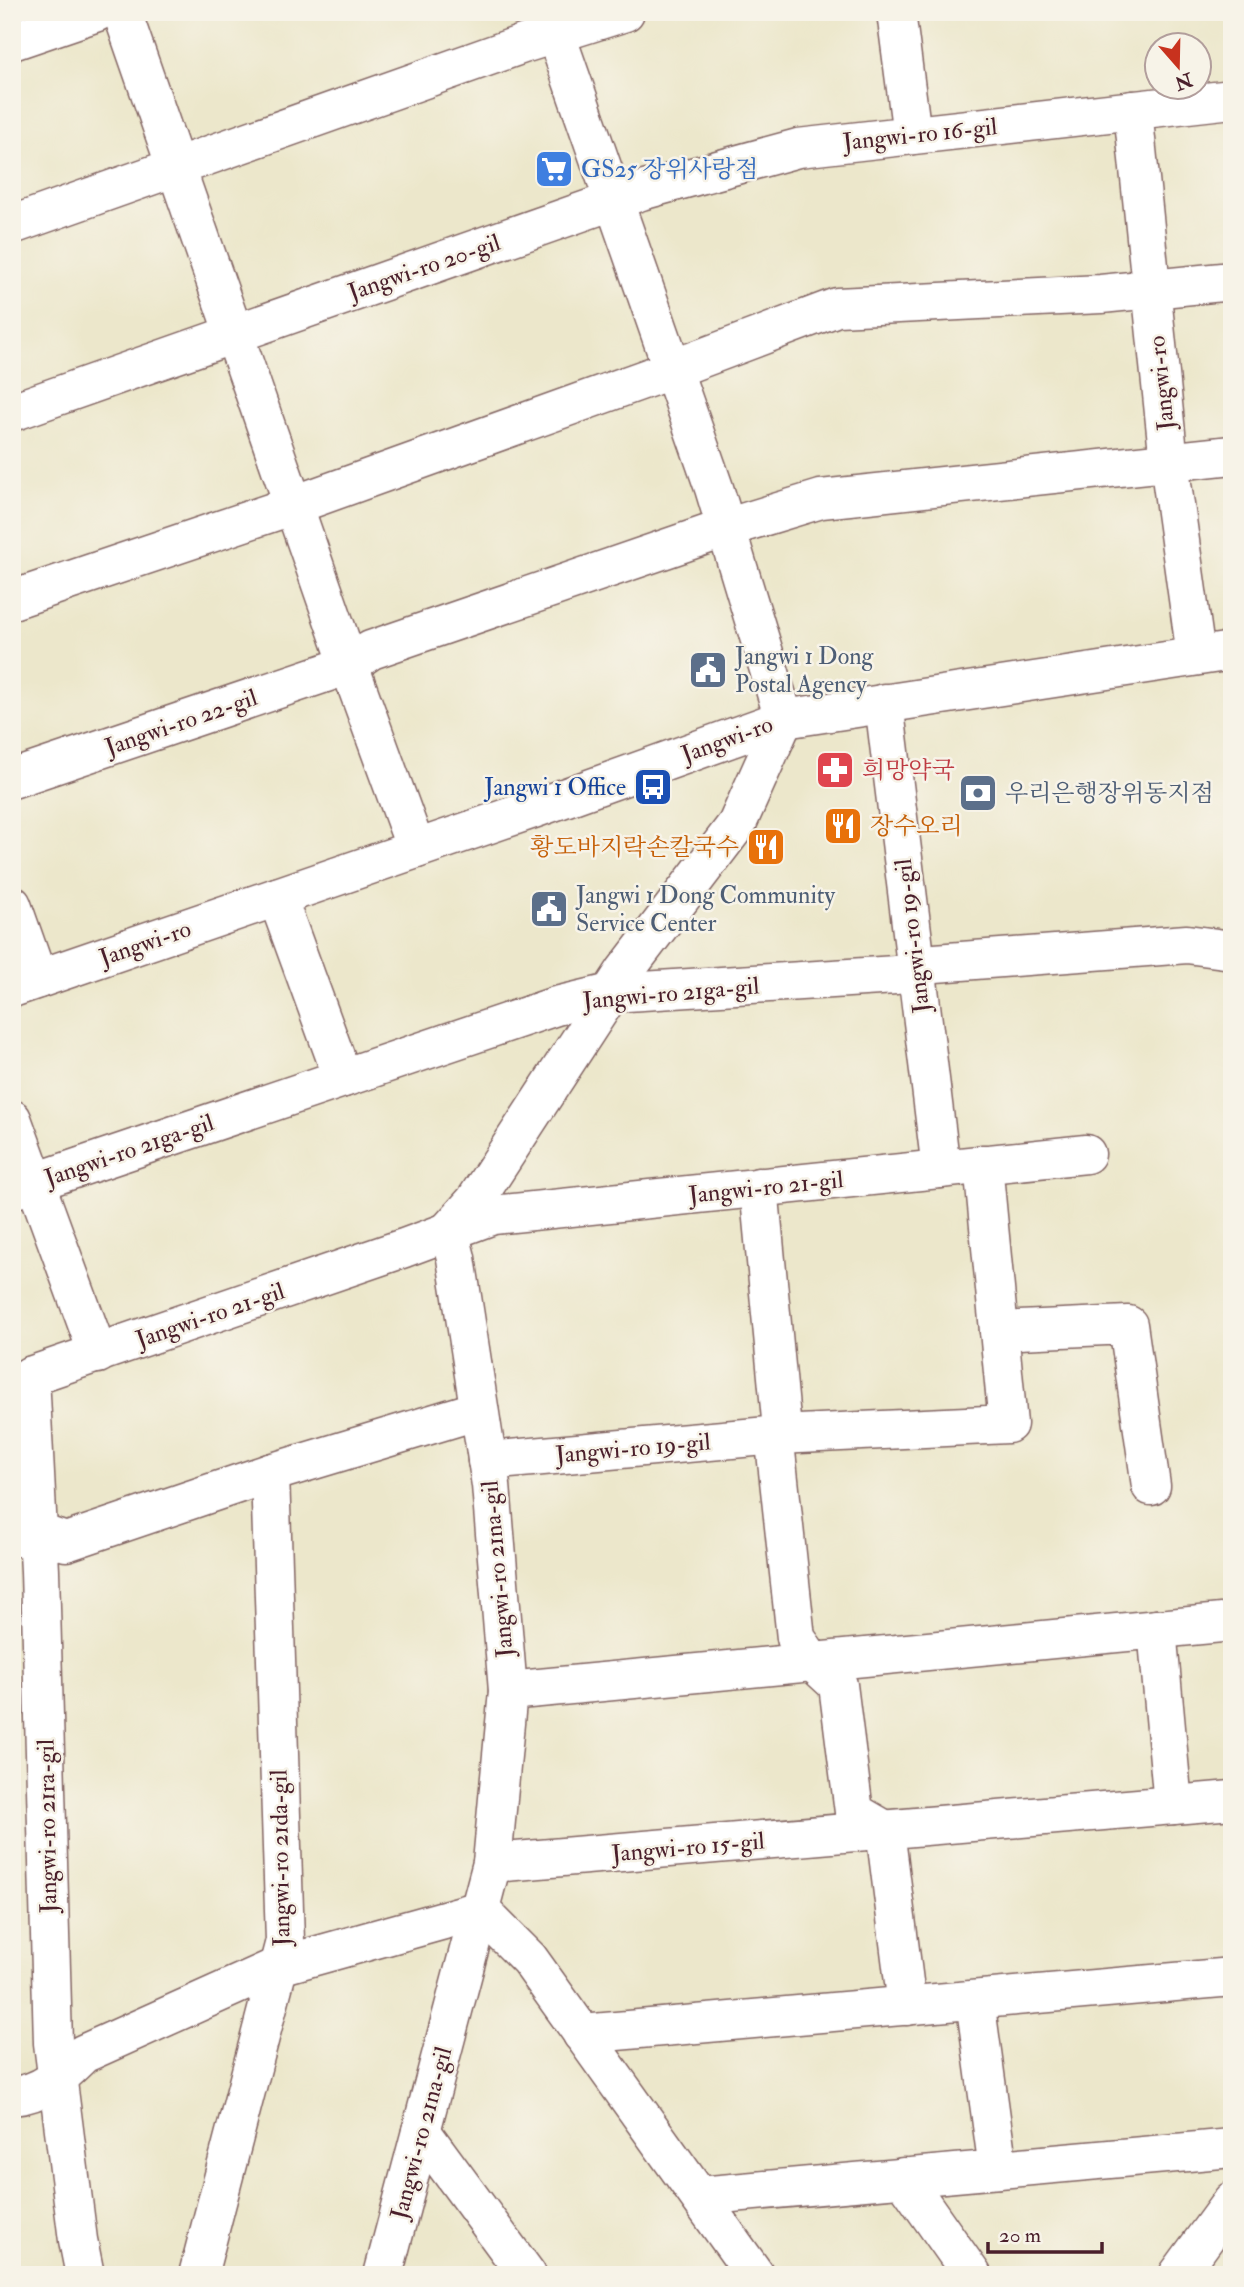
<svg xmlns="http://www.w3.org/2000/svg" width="1244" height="2287" viewBox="0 0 1244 2287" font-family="'IM FELL Double Pica','Noto Serif KR',serif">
<rect width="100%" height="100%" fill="#f7f3e8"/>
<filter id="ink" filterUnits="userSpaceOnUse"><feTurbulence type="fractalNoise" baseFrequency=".0143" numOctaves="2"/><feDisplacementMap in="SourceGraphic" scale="14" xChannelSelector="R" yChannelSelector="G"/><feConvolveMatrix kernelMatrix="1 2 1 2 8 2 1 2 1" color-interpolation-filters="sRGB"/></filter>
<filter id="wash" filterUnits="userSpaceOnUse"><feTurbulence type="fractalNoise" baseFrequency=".00686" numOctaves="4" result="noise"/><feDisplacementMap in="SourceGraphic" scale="28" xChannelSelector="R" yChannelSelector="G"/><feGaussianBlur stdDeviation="1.57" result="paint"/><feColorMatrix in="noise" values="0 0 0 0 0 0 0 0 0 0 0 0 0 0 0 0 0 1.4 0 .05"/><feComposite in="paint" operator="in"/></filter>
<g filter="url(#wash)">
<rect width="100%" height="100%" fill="#ece7cb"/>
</g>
<g filter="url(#ink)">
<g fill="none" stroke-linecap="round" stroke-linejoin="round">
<defs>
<g id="minor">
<path d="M122,12L349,665L416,849"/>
<path d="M896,12L912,135"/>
<path d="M12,41L97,12"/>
<path d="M1133,110L1169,462L1196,656"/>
<path d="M12,225L523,44L625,12"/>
<path d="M12,412L641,191L798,148L1232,99"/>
<path d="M12,600L294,505L673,369L837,307L1101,294L1232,281"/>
<path d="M884,703L941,1169"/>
<path d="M12,779L349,665L371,650L726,528L821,499L1232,455"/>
<path d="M277,897L343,1078"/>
<path d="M12,905L38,979"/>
<path d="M12,1119L98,1354"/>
<path d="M759,1187L781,1419L776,1452L796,1638L813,1662L838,1685L854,1812L885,1830L907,2006"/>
<path d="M12,1190L556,1006L611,993L896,975L935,963L1187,944L1232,950"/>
<path d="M999,1331L1128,1325L1151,1486"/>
<path d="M30,1376L40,1571L53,2043L78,2240L85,2275"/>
<path d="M12,1387L30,1376L404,1248L493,1215L1086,1154"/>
<path d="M487,1461L778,1435L1008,1424L983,1164"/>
<path d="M17,1537L39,1533L66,1542L270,1473L479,1410"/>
<path d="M1157,1629L1173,1805"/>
<path d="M508,1691L1232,1622"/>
<path d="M492,1863L1232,1800"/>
<path d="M975,2000L998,2169"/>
<path d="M582,2034L1232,1977"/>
<path d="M12,2096C42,2094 62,2075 83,2054L279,1966L480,1910L529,1959L755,2275"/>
<path d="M421,2131L527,2275"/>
<path d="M903,2177L972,2275"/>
<path d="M699,2196L1232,2148"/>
<path d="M198,2275L285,1941L270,1473"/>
<path d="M383,2275L492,1863L508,1691L491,1485L456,1258L449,1230L475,1201L625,971L737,824L784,719L714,488L548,12"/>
<path d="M1178,2275L1232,2201"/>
</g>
<path id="tertiary" d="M12,988L536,808L784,719L1232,651"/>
</defs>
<use href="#minor" stroke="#836563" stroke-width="41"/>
<use href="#tertiary" stroke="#836563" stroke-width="41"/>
<use href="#minor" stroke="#fff" stroke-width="38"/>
<use href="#tertiary" stroke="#fff" stroke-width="38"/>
</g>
</g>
<defs>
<symbol id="supermarket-square" viewBox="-11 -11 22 22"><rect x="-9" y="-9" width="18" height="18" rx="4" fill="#3f7fe0" stroke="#f7f3e8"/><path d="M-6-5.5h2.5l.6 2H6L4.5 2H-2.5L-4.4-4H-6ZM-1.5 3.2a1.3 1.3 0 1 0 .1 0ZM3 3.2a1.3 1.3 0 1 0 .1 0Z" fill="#fff"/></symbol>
<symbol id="civic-square" viewBox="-11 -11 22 22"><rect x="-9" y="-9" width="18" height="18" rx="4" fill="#5c6f8a" stroke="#f7f3e8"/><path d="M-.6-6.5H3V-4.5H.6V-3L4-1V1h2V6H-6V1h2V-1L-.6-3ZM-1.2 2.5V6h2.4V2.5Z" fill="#fff"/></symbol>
<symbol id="pharmacy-square" viewBox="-11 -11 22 22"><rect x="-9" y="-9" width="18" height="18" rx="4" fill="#e0444e" stroke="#f7f3e8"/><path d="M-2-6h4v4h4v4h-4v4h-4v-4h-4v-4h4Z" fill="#fff"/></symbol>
<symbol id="bus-square" viewBox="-11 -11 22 22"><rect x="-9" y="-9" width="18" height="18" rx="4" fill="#1a4fb4" stroke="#f7f3e8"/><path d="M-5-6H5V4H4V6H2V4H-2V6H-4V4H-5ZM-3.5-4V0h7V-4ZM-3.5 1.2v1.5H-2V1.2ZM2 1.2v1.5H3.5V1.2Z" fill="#fff"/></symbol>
<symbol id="bank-square" viewBox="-11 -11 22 22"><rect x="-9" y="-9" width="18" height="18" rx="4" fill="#5c6f8a" stroke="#f7f3e8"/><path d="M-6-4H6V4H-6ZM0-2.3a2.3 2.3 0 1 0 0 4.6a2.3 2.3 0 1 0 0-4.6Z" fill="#fff"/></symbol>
<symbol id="restaurant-square" viewBox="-11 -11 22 22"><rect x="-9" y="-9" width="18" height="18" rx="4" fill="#e8710a" stroke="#f7f3e8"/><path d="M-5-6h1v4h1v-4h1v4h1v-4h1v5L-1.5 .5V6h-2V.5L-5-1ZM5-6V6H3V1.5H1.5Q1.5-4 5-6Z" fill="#fff"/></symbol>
</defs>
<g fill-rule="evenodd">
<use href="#supermarket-square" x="532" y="147" width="44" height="44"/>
<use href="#civic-square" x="686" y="648" width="44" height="44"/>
<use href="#pharmacy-square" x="813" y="748" width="44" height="44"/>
<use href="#bus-square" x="631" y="765" width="44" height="44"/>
<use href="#bank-square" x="956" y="771" width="44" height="44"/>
<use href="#restaurant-square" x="821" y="804" width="44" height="44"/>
<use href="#restaurant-square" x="744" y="825" width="44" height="44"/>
<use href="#civic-square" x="527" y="887" width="44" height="44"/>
</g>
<g text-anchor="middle" stroke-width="5" stroke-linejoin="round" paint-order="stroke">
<g font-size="24" fill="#4a1f2b" stroke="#f7f3e8">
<text transform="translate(920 134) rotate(-6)" y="8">Jangwi-ro 16-gil</text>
<text transform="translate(424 267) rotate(-19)" y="8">Jangwi-ro 20-gil</text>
<text transform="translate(1161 383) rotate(-96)" y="8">Jangwi-ro</text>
<text transform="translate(181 722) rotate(-19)" y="8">Jangwi-ro 22-gil</text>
<text transform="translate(727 739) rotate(-20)" y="8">Jangwi-ro</text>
<text transform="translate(912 936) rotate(-97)" y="8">Jangwi-ro 19-gil</text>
<text transform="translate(145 943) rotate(-19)" y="8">Jangwi-ro</text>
<text transform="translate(671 993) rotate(-5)" y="8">Jangwi-ro 21ga-gil</text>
<text transform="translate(129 1150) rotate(-19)" y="8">Jangwi-ro 21ga-gil</text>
<text transform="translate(766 1187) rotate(-6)" y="8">Jangwi-ro 21-gil</text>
<text transform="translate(210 1315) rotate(-19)" y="8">Jangwi-ro 21-gil</text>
<text transform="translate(633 1448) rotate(-5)" y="8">Jangwi-ro 19-gil</text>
<text transform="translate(497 1569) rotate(-95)" y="8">Jangwi-ro 21na-gil</text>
<text transform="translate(47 1826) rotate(-91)" y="8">Jangwi-ro 21ra-gil</text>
<text transform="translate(688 1847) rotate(-5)" y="8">Jangwi-ro 15-gil</text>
<text transform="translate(280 1858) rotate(-91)" y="8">Jangwi-ro 21da-gil</text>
<text transform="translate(421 2133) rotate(-75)" y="8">Jangwi-ro 21na-gil</text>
</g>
<g font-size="24" fill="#366cbe" stroke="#f7f3e8" text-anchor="start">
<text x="581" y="177">GS25 장위사랑점</text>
</g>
<g font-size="24" fill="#4e5e75" stroke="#f7f3e8" text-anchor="start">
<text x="735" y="664">Jangwi 1 Dong<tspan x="735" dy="28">Postal Agency</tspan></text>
<text x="1005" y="801">우리은행장위동지점</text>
<text x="576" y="903">Jangwi 1 Dong Community<tspan x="576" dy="28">Service Center</tspan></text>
</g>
<g font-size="24" fill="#be3a42" stroke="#f7f3e8" text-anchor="start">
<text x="862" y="778">희망약국</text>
</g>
<g font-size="24" fill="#164399" stroke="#f7f3e8" text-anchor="end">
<text x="626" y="795">Jangwi 1 Office</text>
</g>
<g font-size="24" fill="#c56008" stroke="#f7f3e8" text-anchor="start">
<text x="870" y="834">장수오리</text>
<text x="739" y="855" text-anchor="end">황도바지락손칼국수</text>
</g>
</g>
<rect width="1244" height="2287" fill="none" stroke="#f7f3e8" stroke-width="42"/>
<g transform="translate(1178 66) rotate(160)"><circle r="33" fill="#f7f3e8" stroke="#b29e9c" stroke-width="2"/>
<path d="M0-5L12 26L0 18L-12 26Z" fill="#c8321e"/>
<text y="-10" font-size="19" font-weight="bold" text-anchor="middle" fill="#4a1f2b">N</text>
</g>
<path d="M988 2242v10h114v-10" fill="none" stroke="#4a1f2b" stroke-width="3.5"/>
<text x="999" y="2242" font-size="21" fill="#4a1f2b" stroke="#f7f3e8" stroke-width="5" paint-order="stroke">20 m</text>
</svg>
